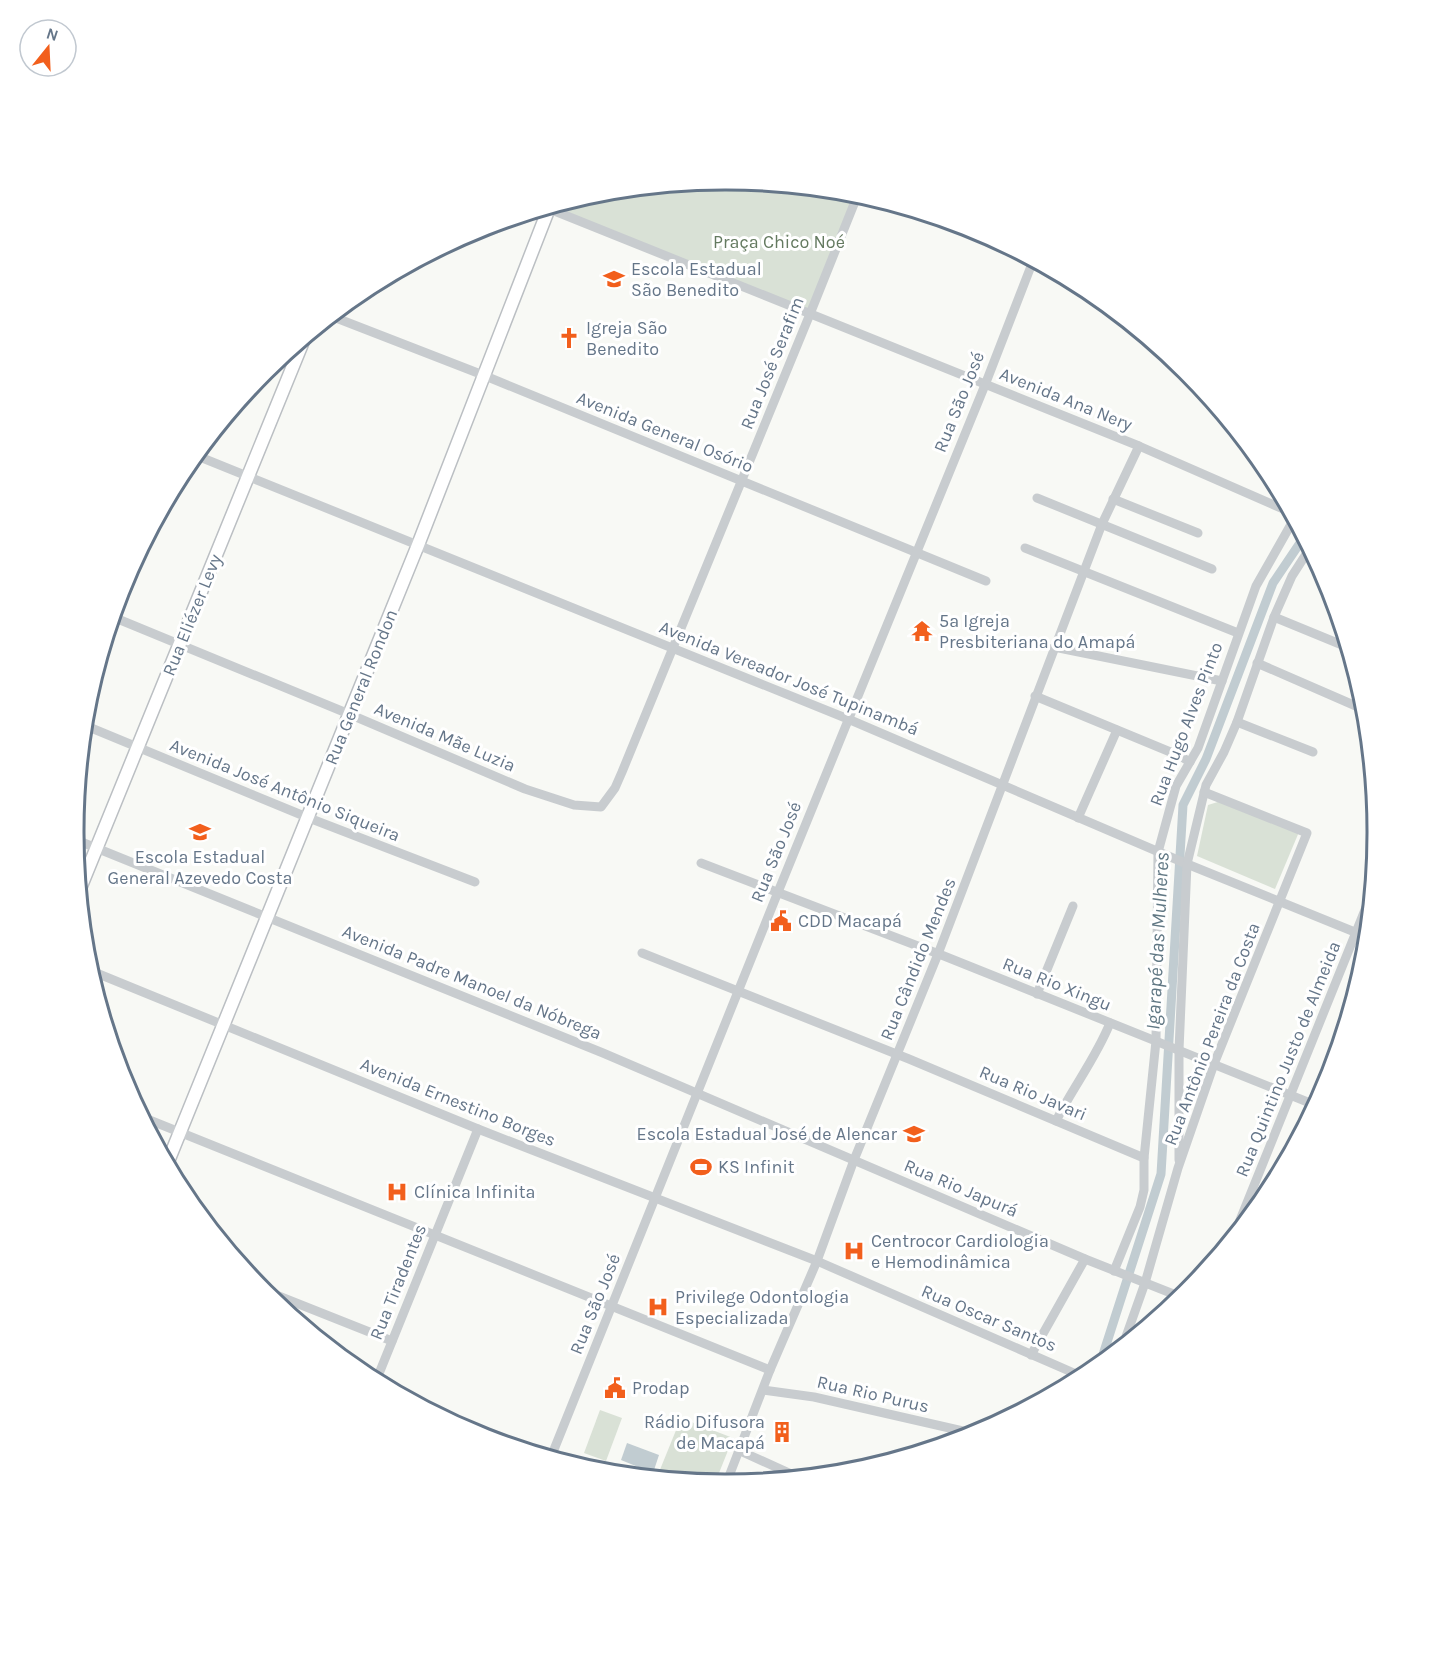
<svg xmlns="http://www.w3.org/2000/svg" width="1451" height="1664" viewBox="0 0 1451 1664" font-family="Karla,sans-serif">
<rect width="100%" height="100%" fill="#f8f9f5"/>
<g fill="#d9e1d6">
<path d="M726,180L860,195L810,314L549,207L599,192Z"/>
<path d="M1221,801L1299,832L1275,889L1197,856L1208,805Z"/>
<path d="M600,1410L622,1418L606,1461L584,1453Z"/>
<path d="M681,1418L733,1438L715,1483L657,1477Z"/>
</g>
<path fill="#c1ccd1" d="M627,1443L659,1455L653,1473L621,1460Z"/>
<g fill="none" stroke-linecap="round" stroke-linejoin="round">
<path stroke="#c1ccd1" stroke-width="9" d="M1100,1364L1161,1174L1183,805L1206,759L1273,583L1304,537"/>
<defs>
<g id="major">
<path d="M79,891L304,339"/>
<path d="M167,1164L418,545L549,208"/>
</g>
</defs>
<use href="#major" stroke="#bbbfc3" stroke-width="15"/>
<g stroke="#c8cccf" stroke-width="9">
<path d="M547,208L1139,446L1290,512"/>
<path d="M331,316L483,375L986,581"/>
<path d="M195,455L848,719L1187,864L1367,937"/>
<path d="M1037,498L1212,569"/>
<path d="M1113,499L1198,533"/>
<path d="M1025,548L1238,633"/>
<path d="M113,617L349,714L525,789L574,805L601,807L615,788L622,772L810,314L858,194"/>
<path d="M1274,617L1347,647"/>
<path d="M1054,647L1222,681"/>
<path d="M1257,663L1365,710"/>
<path d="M1035,696L1180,756L1190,762"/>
<path d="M1237,722L1313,752"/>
<path d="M84,725L309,818L475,882"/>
<path d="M1078,818L1117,730"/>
<path d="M74,839L603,1053L1085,1259L1181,1297"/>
<path d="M701,863L944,956L1315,1105"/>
<path d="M642,953L909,1059L1144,1158"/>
<path d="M89,970L478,1129L817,1261L1083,1377"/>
<path d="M1037,994L1073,906"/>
<path d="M142,1117L770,1370"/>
<path d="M1056,1121C1073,1087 1096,1058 1110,1023"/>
<path d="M1179,1160V1050L1187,864L1206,785L1224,752L1237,722L1274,617L1292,576L1310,548"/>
<path d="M1234,1235L1371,895"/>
<path d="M1114,1271L1140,1207L1144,1190V1158L1156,1041L1158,852L1176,786L1198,748L1256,586L1294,519"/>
<path d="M261,1289L392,1341"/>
<path d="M1123,1345L1145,1283L1178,1168L1214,1064L1307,833L1204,792"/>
<path d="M1031,1355L1085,1259"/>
<path d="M376,1381L478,1129"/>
<path d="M763,1390L814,1397L976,1434"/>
<path d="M738,1450L798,1477"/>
<path d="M551,1457L778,892L985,385L1033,261"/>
<path d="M726,1484L770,1370L817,1261L854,1160L938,954L1102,524L1139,446"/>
</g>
<use href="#major" stroke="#fff" stroke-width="12"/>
</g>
<defs>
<symbol id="school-bare" viewBox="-9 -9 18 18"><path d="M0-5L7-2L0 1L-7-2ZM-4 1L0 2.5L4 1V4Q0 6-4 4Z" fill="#f25f1c" stroke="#fff" stroke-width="2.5" paint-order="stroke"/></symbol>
<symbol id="church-bare" viewBox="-9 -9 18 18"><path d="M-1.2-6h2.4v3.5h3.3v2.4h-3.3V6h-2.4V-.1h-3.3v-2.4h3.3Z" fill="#f25f1c" stroke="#fff" stroke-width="2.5" paint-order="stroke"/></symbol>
<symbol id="temple-bare" viewBox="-9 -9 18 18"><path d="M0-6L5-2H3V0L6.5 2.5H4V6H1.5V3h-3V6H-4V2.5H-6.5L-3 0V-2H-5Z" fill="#f25f1c" stroke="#fff" stroke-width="2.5" paint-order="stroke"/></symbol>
<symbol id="civic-bare" viewBox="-9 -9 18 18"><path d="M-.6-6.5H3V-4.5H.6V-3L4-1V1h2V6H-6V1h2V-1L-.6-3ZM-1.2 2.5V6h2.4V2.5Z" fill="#f25f1c" stroke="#fff" stroke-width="2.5" paint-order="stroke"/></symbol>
<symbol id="stadium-bare" viewBox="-9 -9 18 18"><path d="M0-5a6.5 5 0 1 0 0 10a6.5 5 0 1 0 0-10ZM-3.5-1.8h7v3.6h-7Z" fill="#f25f1c" stroke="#fff" stroke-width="2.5" paint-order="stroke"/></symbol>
<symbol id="hospital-bare" viewBox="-9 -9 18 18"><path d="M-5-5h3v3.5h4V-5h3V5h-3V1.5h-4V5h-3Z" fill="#f25f1c" stroke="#fff" stroke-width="2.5" paint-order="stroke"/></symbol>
<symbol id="building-bare" viewBox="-9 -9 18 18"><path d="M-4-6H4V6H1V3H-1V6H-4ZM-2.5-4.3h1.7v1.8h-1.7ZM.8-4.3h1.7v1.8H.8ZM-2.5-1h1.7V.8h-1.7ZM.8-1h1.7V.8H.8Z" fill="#f25f1c" stroke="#fff" stroke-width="2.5" paint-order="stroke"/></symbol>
</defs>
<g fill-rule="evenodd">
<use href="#school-bare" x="599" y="264" width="30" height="30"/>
<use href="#church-bare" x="554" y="323" width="30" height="30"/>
<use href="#temple-bare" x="907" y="616" width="30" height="30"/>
<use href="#school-bare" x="185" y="817" width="30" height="30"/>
<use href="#civic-bare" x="766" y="906" width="30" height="30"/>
<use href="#school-bare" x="899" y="1119" width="30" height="30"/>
<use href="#stadium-bare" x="686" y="1152" width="30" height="30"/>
<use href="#hospital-bare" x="382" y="1177" width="30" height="30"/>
<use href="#hospital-bare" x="839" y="1236" width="30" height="30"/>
<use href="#hospital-bare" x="643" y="1292" width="30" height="30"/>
<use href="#civic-bare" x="600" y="1373" width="30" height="30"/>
<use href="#building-bare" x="767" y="1417" width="30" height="30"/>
</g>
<g text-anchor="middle" stroke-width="6" stroke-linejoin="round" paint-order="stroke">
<g font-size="18" fill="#647a60" stroke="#fff">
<text x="779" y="248">Praça Chico Noé</text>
</g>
<g font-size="18" fill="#657689" stroke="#fff" text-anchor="start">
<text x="631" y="275">Escola Estadual<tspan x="631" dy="21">São Benedito</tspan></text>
<text x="586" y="334">Igreja São<tspan x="586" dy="21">Benedito</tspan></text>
<text x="939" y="627">5a Igreja<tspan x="939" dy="21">Presbiteriana do Amapá</tspan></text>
<text x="200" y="863" text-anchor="middle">Escola Estadual<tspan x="200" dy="21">General Azevedo Costa</tspan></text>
<text x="798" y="927">CDD Macapá</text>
<text x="897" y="1140" text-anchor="end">Escola Estadual José de Alencar</text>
<text x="718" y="1173">KS Infinit</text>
<text x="414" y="1198">Clínica Infinita</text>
<text x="871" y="1247">Centrocor Cardiologia<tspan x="871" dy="21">e Hemodinâmica</tspan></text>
<text x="675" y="1303">Privilege Odontologia<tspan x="675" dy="21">Especializada</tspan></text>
<text x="632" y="1394">Prodap</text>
<text x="765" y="1428" text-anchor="end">Rádio Difusora<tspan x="765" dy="21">de Macapá</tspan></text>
</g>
<g font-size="18" fill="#657689" stroke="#fff">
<text transform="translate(772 363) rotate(-68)" y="6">Rua José Serafim</text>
<text transform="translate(1066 399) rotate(22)" y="6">Avenida Ana Nery</text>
<text transform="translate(959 402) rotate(-68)" y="6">Rua São José</text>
<text transform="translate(665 432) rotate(22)" y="6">Avenida General Osório</text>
<text transform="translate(192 615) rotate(-68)" y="6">Rua Eliézer Levy</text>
<text transform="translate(789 678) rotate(22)" y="6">Avenida Vereador José Tupinambá</text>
<text transform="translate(361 687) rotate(-68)" y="6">Rua General Rondon</text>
<text transform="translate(1186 724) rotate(-69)" y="6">Rua Hugo Alves Pinto</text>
<text transform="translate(445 737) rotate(23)" y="6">Avenida Mãe Luzia</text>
<text transform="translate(285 790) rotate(22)" y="6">Avenida José Antônio Siqueira</text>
<text transform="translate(776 852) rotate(-68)" y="6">Rua São José</text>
<text transform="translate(918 959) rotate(-68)" y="6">Rua Cândido Mendes</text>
<text transform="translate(472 982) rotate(22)" y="6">Avenida Padre Manoel da Nóbrega</text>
<text transform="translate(1057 984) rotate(22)" y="6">Rua Rio Xingu</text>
<text transform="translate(1212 1034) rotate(-69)" y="6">Rua Antônio Pereira da Costa</text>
<text transform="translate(1288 1059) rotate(-68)" y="6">Rua Quintino Justo de Almeida</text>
<text transform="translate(1033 1093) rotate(23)" y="6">Rua Rio Javari</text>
<text transform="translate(458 1102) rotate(22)" y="6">Avenida Ernestino Borges</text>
<text transform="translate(961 1188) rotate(23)" y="6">Rua Rio Japurá</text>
<text transform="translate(398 1282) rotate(-68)" y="6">Rua Tiradentes</text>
<text transform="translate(595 1304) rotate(-68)" y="6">Rua São José</text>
<text transform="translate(989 1318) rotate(23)" y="6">Rua Oscar Santos</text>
<text transform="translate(873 1394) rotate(13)" y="6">Rua Rio Purus</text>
</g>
<g font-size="20" font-style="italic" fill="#617884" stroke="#fff">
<text transform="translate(1157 941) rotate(-87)" y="7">Igarapé das Mulheres</text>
</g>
</g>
<path d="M0 0H1451V1664H0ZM725 190H726A641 641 0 0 1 1367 831V833A641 641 0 0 1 726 1474H725A641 641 0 0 1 84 833V831A641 641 0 0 1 725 190Z" fill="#fff" fill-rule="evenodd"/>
<path fill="none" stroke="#657689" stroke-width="3" d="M725 190H726A641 641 0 0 1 1367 831V833A641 641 0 0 1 726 1474H725A641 641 0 0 1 84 833V831A641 641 0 0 1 725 190Z"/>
<g transform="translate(48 48) rotate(18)"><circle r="28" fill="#ffffff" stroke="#c1c8d0" stroke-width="1.5"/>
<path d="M0-4.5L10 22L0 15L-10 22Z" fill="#f25f1c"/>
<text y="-9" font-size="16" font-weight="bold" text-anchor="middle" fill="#657689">N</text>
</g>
</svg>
